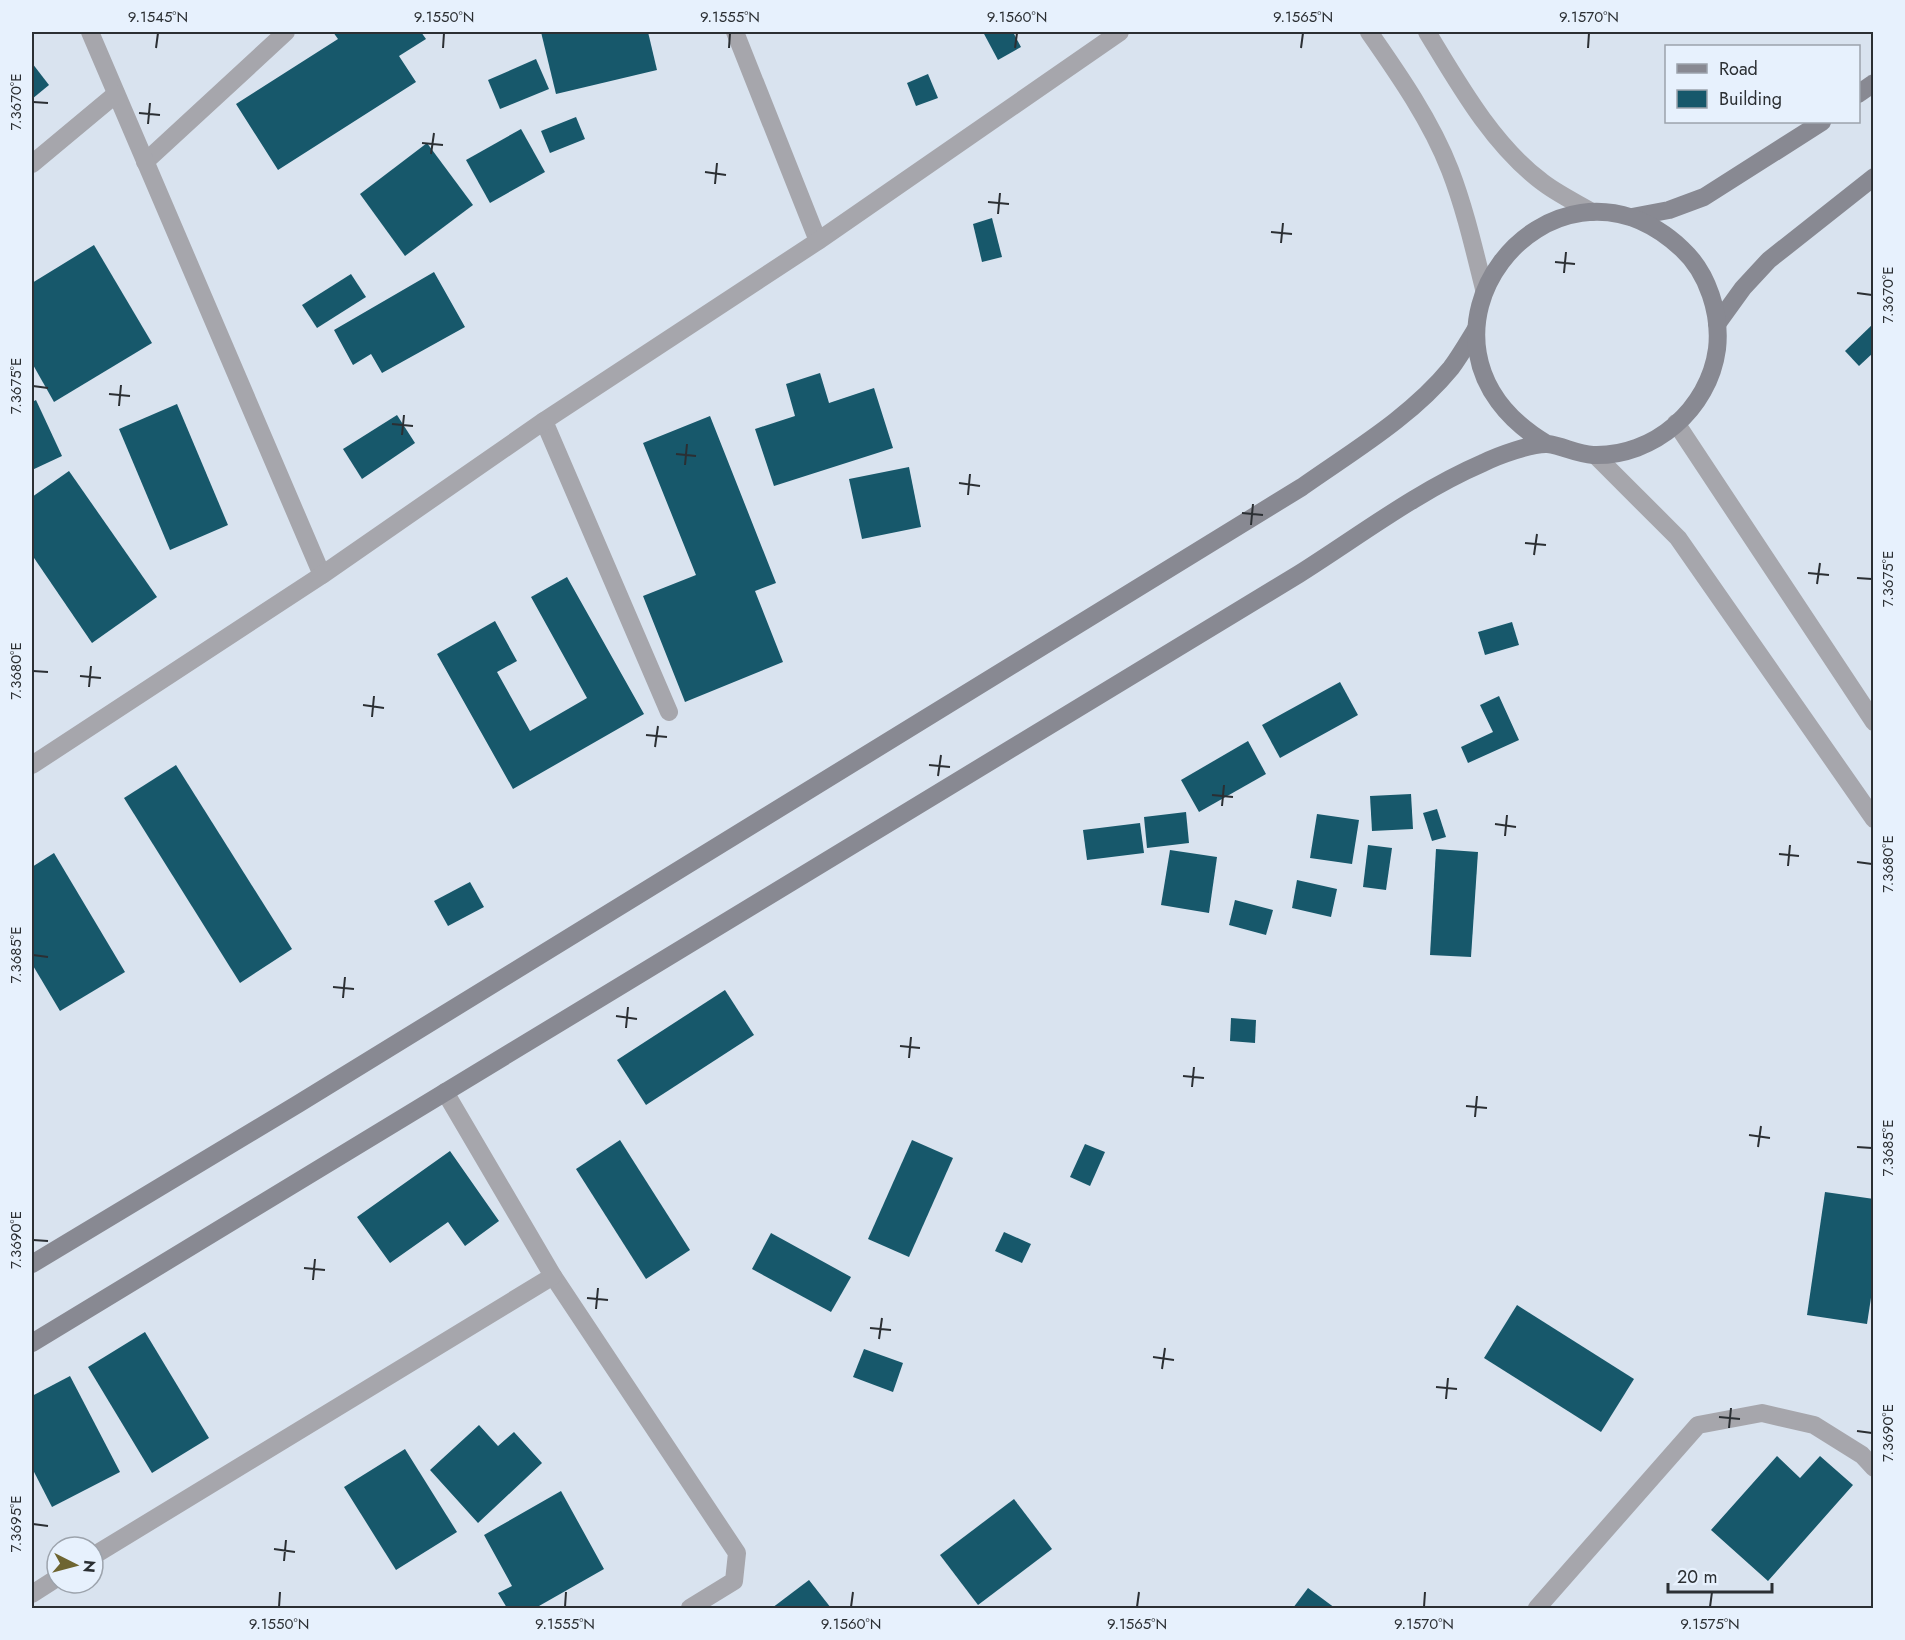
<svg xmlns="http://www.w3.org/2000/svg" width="1905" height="1640" viewBox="0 0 1905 1640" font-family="Jost,sans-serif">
<rect width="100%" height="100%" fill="#d9e3ef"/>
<g fill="#17586b">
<path d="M333,32H421L426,39L399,56L416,82L278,170L236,104L338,39Z"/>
<path d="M541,32H648L657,70L556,94Z"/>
<path d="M983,32H1013L1021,47L998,60Z"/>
<path d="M536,59L549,89L500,109L488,80Z"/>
<path d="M32,63L49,85L32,99Z"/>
<path d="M928,74L938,98L916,106L907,83Z"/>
<path d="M576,117L585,139L550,153L541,131Z"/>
<path d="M521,129L545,172L490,203L466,160Z"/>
<path d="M427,143L473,205L405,256L360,194Z"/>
<path d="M992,218L1002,257L982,262L973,224Z"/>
<path d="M94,245L152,343L54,402L32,363V283Z"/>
<path d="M434,272L465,327L382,373L371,354L353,365L334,330Z"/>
<path d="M351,274L366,297L317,328L302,305Z"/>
<path d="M1874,323V352L1859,366L1845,351Z"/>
<path d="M820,373L829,403L874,388L893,448L774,486L755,429L795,416L786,384Z"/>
<path d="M36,400L62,456L32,470V402Z"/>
<path d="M177,404L228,525L170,550L119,429Z"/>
<path d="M397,415L415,443L362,479L343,449Z"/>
<path d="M710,416L776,583L755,591L783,662L685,702L643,596L696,575L643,443Z"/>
<path d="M909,467L921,527L862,539L849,479Z"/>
<path d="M69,471L157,597L92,643L32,555V497Z"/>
<path d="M567,577L644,714L513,789L437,654L495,621L517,661L497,672L530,731L587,698L531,597Z"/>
<path d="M1512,622L1519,645L1485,655L1478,632Z"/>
<path d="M1340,682L1358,715L1280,758L1262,725Z"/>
<path d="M1499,696L1519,740L1468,763L1461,747L1493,732L1480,705Z"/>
<path d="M1248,741L1266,774L1199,812L1181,780Z"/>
<path d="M176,765L292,949L240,983L124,798Z"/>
<path d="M1411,794L1413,829L1372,831L1370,796Z"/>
<path d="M1437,809L1446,837L1432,841L1423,813Z"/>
<path d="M1186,812L1189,843L1147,848L1144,817Z"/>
<path d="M1317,814L1359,820L1352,864L1310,858Z"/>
<path d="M1140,823L1144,853L1087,860L1083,830Z"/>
<path d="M1368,845L1392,848L1386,890L1363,887Z"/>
<path d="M1436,849L1478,852L1471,957L1430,955Z"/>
<path d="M1170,850L1217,857L1209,913L1161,905Z"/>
<path d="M54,853L125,972L60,1011L32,964V867Z"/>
<path d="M1297,880L1337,889L1331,917L1292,908Z"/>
<path d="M470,882L484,907L448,926L434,901Z"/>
<path d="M1235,900L1273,910L1266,935L1229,925Z"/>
<path d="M725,990L754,1035L646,1105L617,1060Z"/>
<path d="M1231,1018L1256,1020L1255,1043L1230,1041Z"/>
<path d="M620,1140L690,1250L646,1279L576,1169Z"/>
<path d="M912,1140L953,1158L909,1257L868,1239Z"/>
<path d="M1085,1144L1105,1152L1090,1186L1070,1177Z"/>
<path d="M450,1151L499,1221L465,1246L448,1222L390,1263L357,1217Z"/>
<path d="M1825,1192L1874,1199V1278L1867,1324L1807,1315Z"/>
<path d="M1004,1232L1031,1244L1022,1263L995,1251Z"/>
<path d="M771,1233L851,1277L831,1312L752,1269Z"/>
<path d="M1517,1305L1634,1379L1601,1432L1484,1358Z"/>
<path d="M145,1332L209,1438L152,1473L88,1367Z"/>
<path d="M864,1349L903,1363L893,1392L853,1377Z"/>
<path d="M70,1376L120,1472L52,1507L32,1468V1396Z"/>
<path d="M479,1425L498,1446L514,1432L542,1463L478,1523L430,1470Z"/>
<path d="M405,1449L457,1532L396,1570L344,1487Z"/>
<path d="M1777,1456L1800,1478L1820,1456L1853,1485L1768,1581L1711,1530Z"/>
<path d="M561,1491L604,1569L539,1606L541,1608H507L498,1593L512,1586L484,1535Z"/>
<path d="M1014,1499L1052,1549L978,1605L940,1555Z"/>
<path d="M809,1580L831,1608H772Z"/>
<path d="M1308,1588L1335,1608H1293Z"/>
</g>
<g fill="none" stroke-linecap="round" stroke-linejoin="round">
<g stroke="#a6a6ac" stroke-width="18">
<path d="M145,162L286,32"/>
<path d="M544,421L669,712"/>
</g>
<g stroke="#a6a6ac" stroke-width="18">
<path d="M90,32L322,575"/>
<path d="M735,32L818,241"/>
<path d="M1369,32C1399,75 1431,121 1450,170C1465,209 1474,249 1484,289"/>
<path d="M1427,32C1458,83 1492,144 1541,181C1556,193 1575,202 1592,212"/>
<path d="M32,164L116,94"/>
<path d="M1676,423L1874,722"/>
<path d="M1595,455L1678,538L1874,819"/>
<path d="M32,765L322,575L544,421L818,241L1120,32"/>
<path d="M553,1276L737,1553L734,1581L690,1608"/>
<path d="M93,1556L553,1276L445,1092"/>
<path d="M32,1594L57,1578"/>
<path d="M1537,1608L1698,1425L1762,1413L1814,1425L1862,1455L1874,1468"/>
</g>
<g stroke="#888992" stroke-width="18">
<path d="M1858,94L1874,83"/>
<path d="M1632,217L1669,210L1704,197L1822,122"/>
<path d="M1717,324L1743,288L1769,260L1874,177"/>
<path d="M32,1264L298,1104L1302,487C1353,451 1411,417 1451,368C1460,356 1468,342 1476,329"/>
<path d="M32,1343L1299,574C1359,536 1418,491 1483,463C1497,456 1532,443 1548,444C1563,446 1577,454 1593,455C1654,457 1709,409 1717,349C1721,314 1708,273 1682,249C1550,125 1377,343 1547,444"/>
</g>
</g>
<path fill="none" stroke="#2b2f33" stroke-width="2" d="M156,48L158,33M443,48L444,33M729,48L730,33M1015,48L1017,33M1301,48L1303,33M1588,48L1589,33M33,102L48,103M139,113L160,115M148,124L150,103M422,143L443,145M431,154L434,133M705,172L726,175M715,184L717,163M988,202L1009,204M998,214L1000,193M1271,232L1292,234M1281,243L1283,223M1555,262L1575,264M1564,273L1566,252M1857,293L1872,295M33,386L48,388M109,394L130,396M119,406L121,385M392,424L413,426M402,435L404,415M676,454L696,456M685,465L687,444M959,483L980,486M968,495L970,474M1242,513L1263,515M1251,525L1253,504M1525,543L1546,545M1534,555L1537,534M1808,573L1829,575M1857,578L1872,579M1817,584L1820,563M33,671L48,672M80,676L101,678M89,687L91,666M363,705L384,708M372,717L374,696M646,735L667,737M655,747L658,726M929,765L950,767M938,776L941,755M1212,795L1233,797M1222,806L1224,785M1495,824L1516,827M1505,836L1507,815M1779,854L1799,856M1857,862L1872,864M1788,866L1790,845M33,955L48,957M333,987L354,989M343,998L345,977M616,1016L637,1019M626,1028L628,1007M900,1046L920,1048M909,1058L911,1037M1183,1076L1204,1078M1192,1087L1194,1067M1466,1106L1487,1108M1475,1117L1477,1096M1749,1135L1770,1138M1758,1147L1761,1126M1857,1147L1872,1148M33,1240L48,1241M304,1268L325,1270M313,1280L315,1259M587,1298L608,1300M596,1309L598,1288M870,1328L891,1330M879,1339L882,1318M1153,1357L1174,1360M1162,1369L1165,1348M1436,1387L1457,1389M1446,1399L1448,1378M1719,1417L1740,1419M1729,1428L1731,1408M1857,1431L1872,1433M33,1524L48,1526M274,1549L295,1552M284,1561L286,1540M279,1607L280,1592M565,1607L566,1592M851,1607L853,1592M1137,1607L1139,1592M1424,1607L1425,1592M1710,1607L1712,1592"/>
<rect width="1905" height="1640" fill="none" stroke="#e7f1fd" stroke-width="66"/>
<rect x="1665" y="45" width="195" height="78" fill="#e7f1fd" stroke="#9ca3ac" stroke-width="1.5"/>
<rect x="1677" y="64" width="30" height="9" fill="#888992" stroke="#9ca3ac" stroke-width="1.5"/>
<text x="1719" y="75" font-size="18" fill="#2b2f33">Road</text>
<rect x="1677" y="90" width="30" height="18" fill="#17586b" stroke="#9ca3ac" stroke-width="1.5"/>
<text x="1719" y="105" font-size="18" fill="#2b2f33">Building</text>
<g transform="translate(75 1565) rotate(96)"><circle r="28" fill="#e7f1fd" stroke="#9ca3ac" stroke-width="1.5"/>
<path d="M0-4.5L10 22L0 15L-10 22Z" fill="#6e6531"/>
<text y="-9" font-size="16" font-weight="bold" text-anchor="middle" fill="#2b2f33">N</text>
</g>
<path d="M1668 1583v9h104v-9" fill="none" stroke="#2b2f33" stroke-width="3"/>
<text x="1677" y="1583" font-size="18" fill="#2b2f33" stroke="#e7f1fd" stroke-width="4.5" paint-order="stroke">20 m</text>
<rect x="33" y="33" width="1839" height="1574" fill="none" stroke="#2b2f33" stroke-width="2"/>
<g font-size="15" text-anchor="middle" fill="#2b2f33">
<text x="158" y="22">9.1545°N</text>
<text x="444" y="22">9.1550°N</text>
<text x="730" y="22">9.1555°N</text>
<text x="1017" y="22">9.1560°N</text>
<text x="1303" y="22">9.1565°N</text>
<text x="1589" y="22">9.1570°N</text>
<text transform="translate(16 102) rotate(-90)" y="5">7.3670°E</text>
<text transform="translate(1888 295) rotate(-90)" y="5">7.3670°E</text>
<text transform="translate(16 386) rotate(-90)" y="5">7.3675°E</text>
<text transform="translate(1888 579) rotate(-90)" y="5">7.3675°E</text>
<text transform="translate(16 671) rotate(-90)" y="5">7.3680°E</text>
<text transform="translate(1888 864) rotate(-90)" y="5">7.3680°E</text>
<text transform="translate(16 955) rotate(-90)" y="5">7.3685°E</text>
<text transform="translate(1888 1148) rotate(-90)" y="5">7.3685°E</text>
<text transform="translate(16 1240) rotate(-90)" y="5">7.3690°E</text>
<text transform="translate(1888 1433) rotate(-90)" y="5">7.3690°E</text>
<text transform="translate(16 1524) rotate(-90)" y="5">7.3695°E</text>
<text x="279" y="1629">9.1550°N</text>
<text x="565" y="1629">9.1555°N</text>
<text x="851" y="1629">9.1560°N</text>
<text x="1137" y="1629">9.1565°N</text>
<text x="1424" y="1629">9.1570°N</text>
<text x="1710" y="1629">9.1575°N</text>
</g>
</svg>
